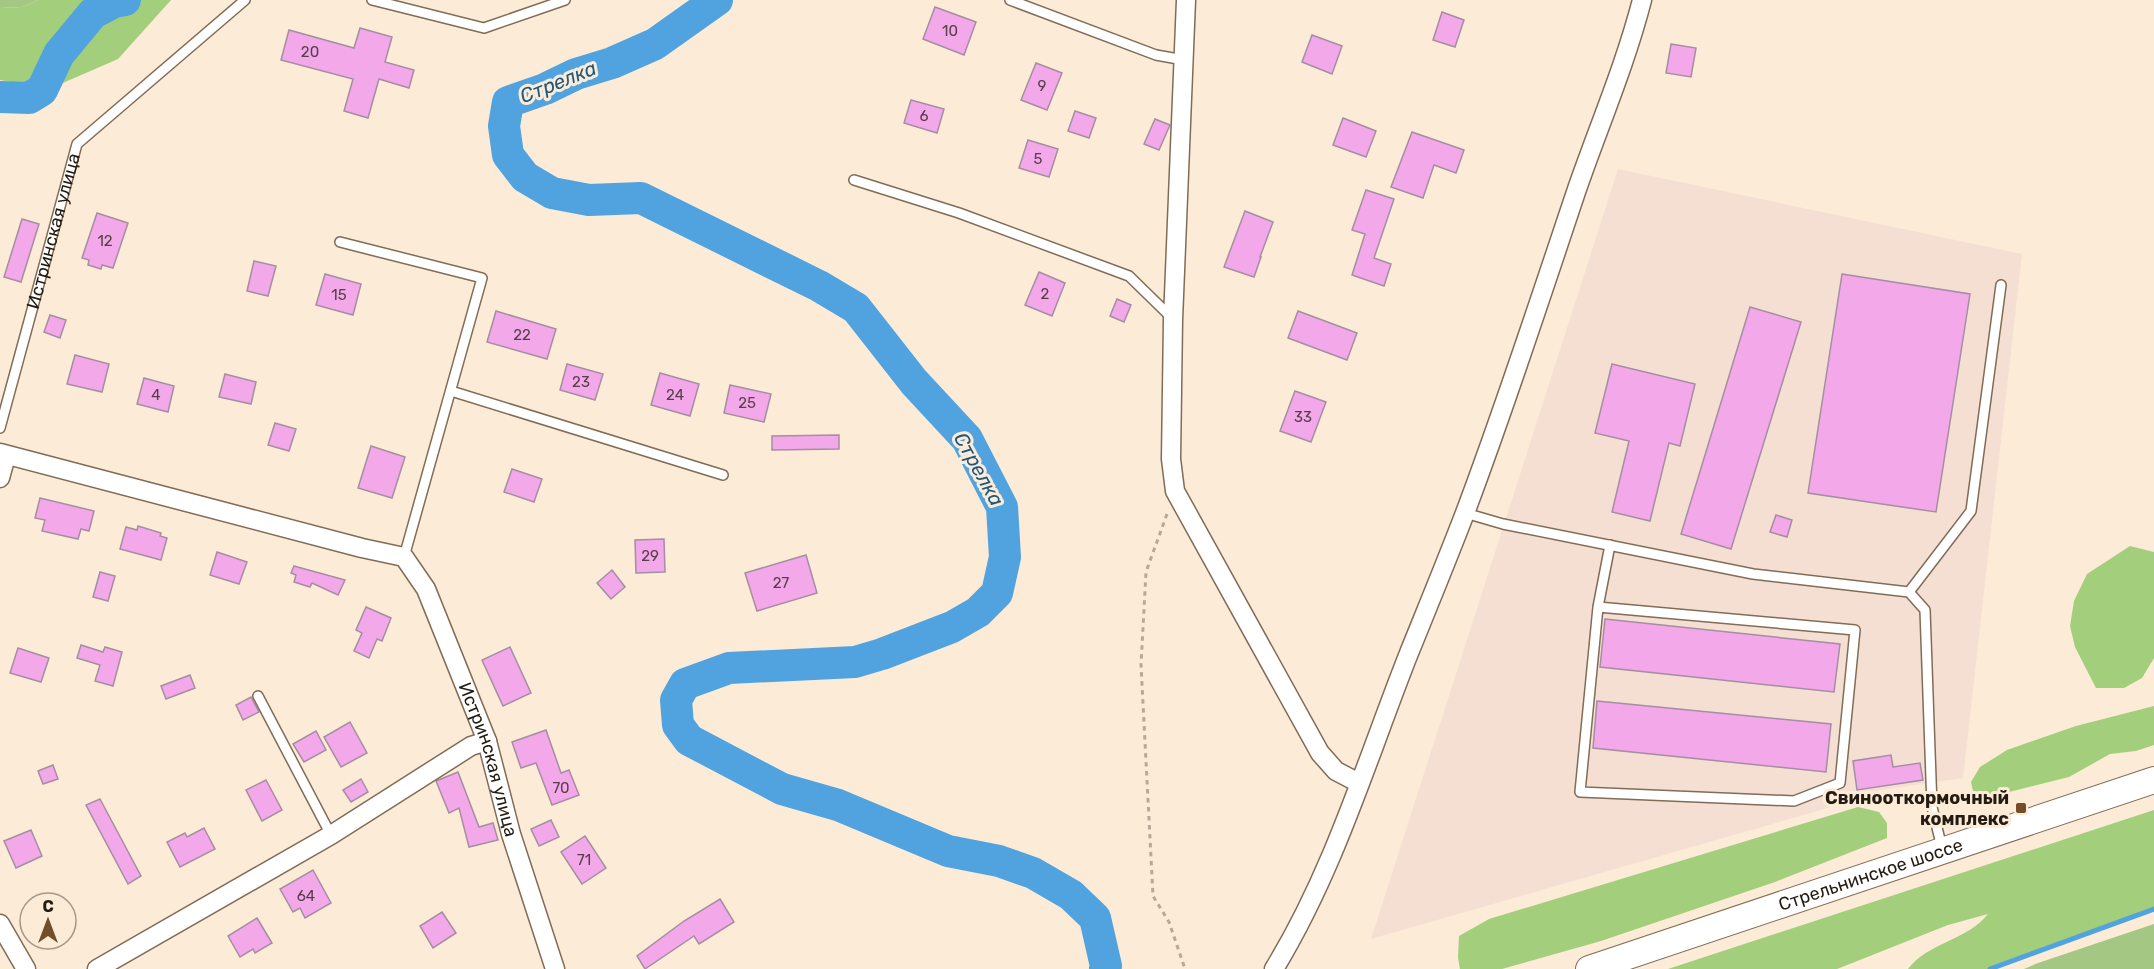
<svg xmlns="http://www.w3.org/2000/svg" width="2154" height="969" viewBox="0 0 2154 969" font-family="Rubik,sans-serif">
<rect width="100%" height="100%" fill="#fcebd7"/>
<path fill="#f5dfd2" d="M1618,169L2022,254L1963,778L1861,793L1859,799L1371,939Z"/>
<g fill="#a4c784">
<path d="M0,0H38L22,7L0,8Z"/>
<path d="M2154,924V969H2024L2038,963Z"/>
</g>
<g fill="#a3ce7b">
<path d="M38,0H171L118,59L49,89L0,80V8L22,7Z"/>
<path d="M2130,546L2154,552V658L2142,678L2124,688H2096L2075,647L2070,626L2074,601L2087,574Z"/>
<path d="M2154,706V745L2136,751L2110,754L2069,777L2009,792L1985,803L1976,805L1971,782L1980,767L2007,750L2076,726Z"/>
<path d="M1858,807L1879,812L1887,823V838L1775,882L1601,941L1502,969H1460L1458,958L1459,936L1489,919Z"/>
<path d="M2154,810V909L1994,969H1908C1927,943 1968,940 1988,914L1948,925L1837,969H1668Z"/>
</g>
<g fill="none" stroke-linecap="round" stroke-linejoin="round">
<path stroke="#50a3df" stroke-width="5" d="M1990,969L2154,909"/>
<g stroke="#50a3df" stroke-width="32">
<path d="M717,0L655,44L612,63L576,74L545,89L508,102L504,126L508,155L525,177L552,193L589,200L641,198L819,286L856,308L914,382L967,439L1002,507L1005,557L997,593L978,612L952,627L882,654L855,662L729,668L685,684L676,700L678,725L689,740L782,789L838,805L948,851L999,861L1033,873L1071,895L1095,918L1106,966L1105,969"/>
<path d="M0,97L29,98L42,90L59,54L93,13L114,2L125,0"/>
</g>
</g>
<g fill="#f2a8e9" stroke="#a58ea2" stroke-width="1.5">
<path d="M935,7L976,22L964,55L923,39Z"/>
<path d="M1442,12L1464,20L1455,47L1433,40Z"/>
<path d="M360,28L392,37L385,62L414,70L409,88L379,79L368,118L344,111L353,79L281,60L289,30L354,48Z"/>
<path d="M1312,35L1342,46L1332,74L1302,62Z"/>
<path d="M1671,44L1696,48L1691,77L1666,73Z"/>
<path d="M1036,63L1062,73L1047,110L1021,100Z"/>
<path d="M911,100L944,109L937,133L904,123Z"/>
<path d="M1075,111L1096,118L1089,138L1068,131Z"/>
<path d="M1343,118L1376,131L1366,157L1333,145Z"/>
<path d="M1155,119L1170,125L1159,150L1144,144Z"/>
<path d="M1412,132L1464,150L1456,173L1434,165L1423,198L1391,187Z"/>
<path d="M1028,140L1058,149L1049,177L1019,168Z"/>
<path d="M1366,190L1394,199L1374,258L1391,264L1384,286L1352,275L1365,234L1352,230Z"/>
<path d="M1245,211L1273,222L1260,257H1261L1254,277L1224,267Z"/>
<path d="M97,213L128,223L113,268L102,265L101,269L88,265L89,260L82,258Z"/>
<path d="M22,219L39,224L21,282L4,277Z"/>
<path d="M254,261L276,266L268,296L247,291Z"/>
<path d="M1039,272L1065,283L1052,316L1025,305Z"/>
<path d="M325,274L361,284L353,315L316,305Z"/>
<path d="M1842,274L1970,294L1936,512L1808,493Z"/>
<path d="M1117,299L1131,305L1124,322L1110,316Z"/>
<path d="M1750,307L1801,322L1731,549L1681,534Z"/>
<path d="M496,311L556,329L547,359L487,342Z"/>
<path d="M1298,311L1357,333L1347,360L1288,338Z"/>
<path d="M50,315L66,320L60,338L44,332Z"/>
<path d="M75,355L109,364L102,392L67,384Z"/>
<path d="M567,364L603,374L595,400L560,390Z"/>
<path d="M1612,364L1695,384L1680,446L1669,443L1650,521L1612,512L1629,441L1595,433Z"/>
<path d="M660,373L699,384L690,416L651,405Z"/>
<path d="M225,374L256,382L251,404L219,397Z"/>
<path d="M144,378L174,386L168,412L137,404Z"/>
<path d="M730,385L771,394L764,422L724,413Z"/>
<path d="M1295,391L1326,402L1311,442L1280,431Z"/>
<path d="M275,423L296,429L289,451L268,445Z"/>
<path d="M839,435V449L772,450V436Z"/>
<path d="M371,446L405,457L392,498L358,488Z"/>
<path d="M512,469L542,479L534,502L504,492Z"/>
<path d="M40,498L94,511L89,531L81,529L78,539L42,531L45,520L35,518Z"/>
<path d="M1776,515L1792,520L1787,537L1770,532Z"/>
<path d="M138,526L161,533L160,536L167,538L161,560L120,549L126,527L137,530Z"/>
<path d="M664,539L665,572L636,573L635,540Z"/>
<path d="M217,552L247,562L239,584L210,575Z"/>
<path d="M806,555L817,593L757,611L745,573Z"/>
<path d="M294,566L345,580L338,595L312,583L310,587L294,582L296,575L291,573Z"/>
<path d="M612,570L625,587L611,599L597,583Z"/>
<path d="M100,572L115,576L108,601L93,597Z"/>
<path d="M366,607L391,618L382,641L377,639L369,658L354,651L362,633L356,630Z"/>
<path d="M1605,619L1840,644L1834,692L1600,667Z"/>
<path d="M81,645L103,652L105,647L122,652L113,686L95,681L100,665L77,658Z"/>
<path d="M510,647L531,693L503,706L482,660Z"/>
<path d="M18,648L49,658L41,682L10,673Z"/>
<path d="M190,675L195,688L166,699L161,686Z"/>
<path d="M251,697L259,712L243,720L236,705Z"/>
<path d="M1597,701L1831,724L1826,772L1593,748Z"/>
<path d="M350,722L367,753L341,767L324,737Z"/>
<path d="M546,730L561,773L569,770L579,795L552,805L536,763L521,768L512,742Z"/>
<path d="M316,731L326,750L304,762L293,744Z"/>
<path d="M1891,755L1893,767L1920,763L1923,780L1857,790L1853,761Z"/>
<path d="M53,765L58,779L43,784L38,771Z"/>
<path d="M458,772L479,827L493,823L498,840L469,847L459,808L449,813L436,781Z"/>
<path d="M361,779L368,792L351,802L343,790Z"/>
<path d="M266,780L282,810L262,821L246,790Z"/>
<path d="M100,799L141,876L128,884L86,805Z"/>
<path d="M551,820L559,837L539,846L531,829Z"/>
<path d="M204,828L215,849L180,867L167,842L185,833L187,837Z"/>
<path d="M31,830L42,856L16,868L4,841Z"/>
<path d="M585,836L606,868L582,884L561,852Z"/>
<path d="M313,870L331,903L305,918L300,908L293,912L280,889Z"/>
<path d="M720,899L734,922L699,944L694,936L645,969L637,956L684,921Z"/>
<path d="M442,912L456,933L433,948L420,926Z"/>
<path d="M257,918L272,943L255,953L253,949L240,957L228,936Z"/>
</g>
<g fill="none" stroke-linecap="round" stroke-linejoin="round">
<defs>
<g id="service">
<path d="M372,0L484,28L565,0"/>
<path d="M1010,0L1156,55L1184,60"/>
<path d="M854,180L959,213L1129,276L1172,318"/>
<path d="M340,242L482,278L404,557"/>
<path d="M451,391L723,475"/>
<path id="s1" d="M0,428L77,144L245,0"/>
<path d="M1465,513L1503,524L1753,574L1909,592L1925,610L1932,807L1942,848"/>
<path d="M1909,592L1971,511L2001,285"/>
<path d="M1598,607L1855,630L1840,783L1794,801L1580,792L1598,607L1610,545"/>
<path d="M258,696L331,835"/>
</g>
<g id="minor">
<path d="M1186,0L1173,320L1171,459L1175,491L1320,753L1336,771L1359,783"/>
<path id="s2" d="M0,453L362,548L404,557L426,589L487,741L511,834L555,969"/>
<path d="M0,478L6,456"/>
<path d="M0,924L26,969"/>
<path d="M97,969L331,835L471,746L487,741"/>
<path d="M1274,969C1334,871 1367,759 1409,653C1428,606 1447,560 1465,513C1505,407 1540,299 1576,192C1598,128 1625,66 1642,0"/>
</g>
<g id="secondary">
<path id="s3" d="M1589,969L2154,780"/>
</g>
</defs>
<use href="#service" stroke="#806c57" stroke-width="12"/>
<use href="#minor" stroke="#806c57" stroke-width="21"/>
<use href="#secondary" stroke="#806c57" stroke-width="28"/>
<path stroke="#b7a999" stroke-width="3" stroke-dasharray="4.5 4.5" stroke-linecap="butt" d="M1167,514L1146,572L1141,665L1153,896L1169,922L1185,969"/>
<use href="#service" stroke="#fff" stroke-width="9"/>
<use href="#minor" stroke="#fff" stroke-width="18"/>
<use href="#secondary" stroke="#fff" stroke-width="26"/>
</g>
<rect fill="#724d28" stroke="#fcebd7" stroke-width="2" x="2015" y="802" width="12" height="12" rx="3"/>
<g text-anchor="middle" stroke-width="6" stroke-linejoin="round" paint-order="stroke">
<g font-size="15" fill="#583f48">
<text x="950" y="36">10</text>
<text x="310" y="57">20</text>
<text x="1042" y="91">9</text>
<text x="924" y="121">6</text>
<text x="1038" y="164">5</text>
<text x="105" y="246">12</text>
<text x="1045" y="299">2</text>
<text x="339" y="300">15</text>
<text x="522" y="340">22</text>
<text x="581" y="387">23</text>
<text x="156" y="400">4</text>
<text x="675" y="400">24</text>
<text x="747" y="408">25</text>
<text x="1303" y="422">33</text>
<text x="650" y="561">29</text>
<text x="781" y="588">27</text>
<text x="561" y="793">70</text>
<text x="584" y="865">71</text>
<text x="306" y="901">64</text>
</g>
<g font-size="18" fill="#241c13" stroke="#fcebd7">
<text dy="6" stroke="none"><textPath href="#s1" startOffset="204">Истринская улица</textPath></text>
<text dy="6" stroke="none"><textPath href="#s2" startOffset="638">Истринская улица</textPath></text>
<text dy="6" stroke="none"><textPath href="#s3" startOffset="297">Стрельнинское шоссе</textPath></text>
</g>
<g font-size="18" font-weight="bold" fill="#241c13" stroke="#fcebd7" text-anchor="end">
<text x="2009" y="804">Свинооткормочный<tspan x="2009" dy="21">комплекс</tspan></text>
</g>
<g font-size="20" font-style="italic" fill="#1d5881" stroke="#fcebd7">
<text transform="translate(558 82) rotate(-22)" y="7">Стрелка</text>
<text transform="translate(979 469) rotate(61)" y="7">Стрелка</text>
</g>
</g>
<g transform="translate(48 921)"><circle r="28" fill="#fcebd7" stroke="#a69889" stroke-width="1.5"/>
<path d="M0-4.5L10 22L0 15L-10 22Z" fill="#724d28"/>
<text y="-9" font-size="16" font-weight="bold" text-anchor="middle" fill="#241c13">С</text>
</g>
</svg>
